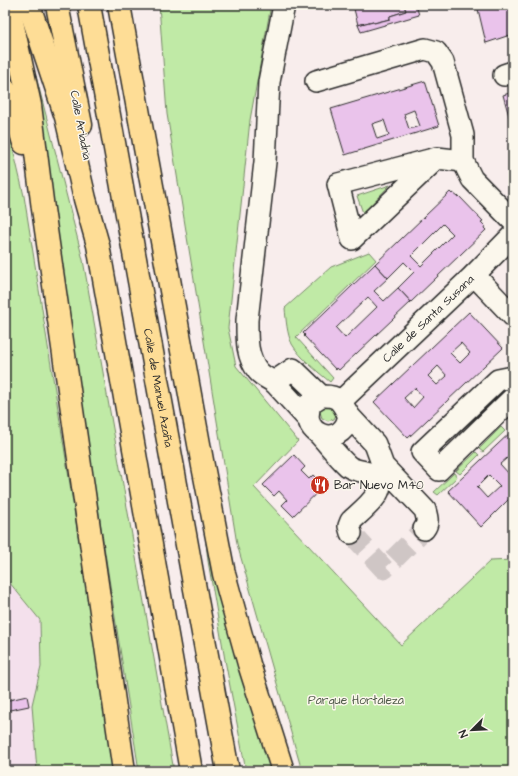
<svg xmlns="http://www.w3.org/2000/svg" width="518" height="776" viewBox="0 0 518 776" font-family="'Architects Daughter',sans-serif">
<rect width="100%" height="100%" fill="#f8edec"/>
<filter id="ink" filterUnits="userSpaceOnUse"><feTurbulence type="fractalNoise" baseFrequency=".025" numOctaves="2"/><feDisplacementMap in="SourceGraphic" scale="8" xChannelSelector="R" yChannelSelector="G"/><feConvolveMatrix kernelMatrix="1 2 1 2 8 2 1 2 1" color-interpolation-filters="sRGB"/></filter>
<g filter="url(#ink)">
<path fill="#f4e0ec" d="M5,577L40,620L41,667L32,705L37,771H5Z"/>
<g fill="#c0eaa6" stroke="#768a68">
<path d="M159,5H271L250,120L228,328L236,366L298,441L254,487L401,645L490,561L513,560V771H302L237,544L167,114Z"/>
<path d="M36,76L83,260L174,771H139L93,476L66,289L39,129Z"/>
<path d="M5,119L8,127L24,196L99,666L114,771H37L32,705L41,667L40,620L5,577Z"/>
<path d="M390,185L363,213L357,196Z"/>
<path d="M369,252L376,260L296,337L333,378L330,382C318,372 300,358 292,344C287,334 286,320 285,308L331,267Z"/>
<path d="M329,404L337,413L334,419L328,421L322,418L320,412L321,408Z"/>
<path d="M501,427L505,431L483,452L479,449Z"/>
<path d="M476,452L479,455L460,474L456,471Z"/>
<path d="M454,473L457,477L438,495L434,492Z"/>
<path d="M206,543L227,626L275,771H246L225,660L208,561Z"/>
</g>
<g fill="#eac3eb" stroke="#2b2b2b" fill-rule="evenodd">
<path d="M361,5H404L406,11L390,16V19L374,23L373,21L358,25L354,9L362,7Z"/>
<path d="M404,5H416L419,15L361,32L358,25L373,21L374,23L390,19V16L406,11Z"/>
<path d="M477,5H509L512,17H513V34L486,43Z"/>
<path d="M425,81L439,126L345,155L331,109ZM414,110L420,126L409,129L404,114ZM384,120L389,135L377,139L372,124Z"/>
<path d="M513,92V130L503,95Z"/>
<path d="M450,192L452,194L453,193L458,197L459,196L483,221L481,222L485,226L484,228L486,230L411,302L398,288L414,272L404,262L388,278L375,264ZM443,224L453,234L421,266L411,256Z"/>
<path d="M375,264L388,278L374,291L384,301L398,288L411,302L339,370L337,368L336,370L304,336L305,335L303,333ZM368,297L377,307L345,338L336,328Z"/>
<path d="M469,312L503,348L408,438L374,402ZM461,343L470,353L460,363L450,353ZM438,366L447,376L437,385L428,376ZM415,388L423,397L413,408L404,398Z"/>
<path d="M513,430V453L500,464L510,475L513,472V495L481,527L448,491ZM489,475L500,486L487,498L477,487Z"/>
<path d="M294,455L305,467L301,471L309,479L313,475L324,486L293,516L282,505L287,500L279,491L274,496L263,485Z"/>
<path d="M27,696L29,706L5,711V701Z"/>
</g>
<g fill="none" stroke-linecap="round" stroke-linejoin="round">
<path stroke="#cfc6c5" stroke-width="21" stroke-dasharray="21 10" stroke-linecap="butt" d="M351,533L384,569L424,529"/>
<defs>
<g id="minor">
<path d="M504,75L513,72"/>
<path d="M316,81L425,49L436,52L443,62L463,135V161L472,179L513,221"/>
<path d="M437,158L352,239L338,184L437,158L463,161"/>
<path d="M474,275L513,316"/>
<path d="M513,377L498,380L422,452L439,470L513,398"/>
<path d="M274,382C269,379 262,376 258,371C246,356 247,338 247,320L265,162L269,82L284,5"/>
<path id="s1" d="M341,401L474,275L513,235"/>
<path d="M349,416L375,444L383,466L425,510C427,517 429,523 424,529"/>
<path d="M307,418L274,382L293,369L321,396C339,395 341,401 349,416C348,419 347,423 346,425C334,446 303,434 309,409C309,407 310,405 311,403C313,401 318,398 321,396"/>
<path d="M319,434C329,445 338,457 348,466C354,471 365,471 371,474C396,486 361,511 351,521L349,526L351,533"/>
</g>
<g id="highway">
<path d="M7,5L11,17L30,105L43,209L124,771"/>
<path d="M29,5L66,117L85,199L98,245L191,771"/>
<path d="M57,5L81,125"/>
<path id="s2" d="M89,5L228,771"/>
<path d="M119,5L203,466L224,574L249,664L283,771"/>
<path d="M5,90L13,106L24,143"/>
</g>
</defs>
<use href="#minor" stroke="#2b2b2b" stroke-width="24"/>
<use href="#highway" stroke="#2b2b2b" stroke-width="25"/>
<use href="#minor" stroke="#fbf7ec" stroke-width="21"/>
<use href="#highway" stroke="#fedd96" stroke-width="22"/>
</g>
</g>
<defs>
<symbol id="restaurant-disc" viewBox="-11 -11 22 22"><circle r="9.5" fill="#c8321e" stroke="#fbf7ec"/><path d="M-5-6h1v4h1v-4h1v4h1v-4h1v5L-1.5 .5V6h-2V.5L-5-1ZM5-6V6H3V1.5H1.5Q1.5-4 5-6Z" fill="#fff"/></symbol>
</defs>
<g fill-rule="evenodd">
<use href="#restaurant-disc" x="309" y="474" width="22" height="22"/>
</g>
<g text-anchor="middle" stroke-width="3" stroke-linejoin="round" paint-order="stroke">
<g font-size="12" fill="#2b2b2b" stroke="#fbf7ec">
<text transform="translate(81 125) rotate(79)" y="4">Calle Ariadna</text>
<text dy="4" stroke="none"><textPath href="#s1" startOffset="120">Calle de Santa Susana</textPath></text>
<text dy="4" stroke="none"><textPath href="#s2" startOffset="389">Calle de Manuel Azaña</textPath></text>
</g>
<g font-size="12" fill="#2b2b2b" stroke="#fbf7ec" text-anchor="start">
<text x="334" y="489">Bar Nuevo M40</text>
</g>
<g font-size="12" fill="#505b4a" stroke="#fbf7ec">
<text x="356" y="704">Parque Hortaleza</text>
</g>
</g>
<rect width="518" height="776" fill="none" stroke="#fbf7ec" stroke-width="20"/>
<rect x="10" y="10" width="498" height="756" fill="none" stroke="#2b2b2b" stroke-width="1.5" filter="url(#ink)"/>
<g transform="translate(472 730) rotate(246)" stroke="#fbf7ec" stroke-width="3" paint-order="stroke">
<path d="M0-3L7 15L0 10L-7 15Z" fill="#2b2b2b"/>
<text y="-6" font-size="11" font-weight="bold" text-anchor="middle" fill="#2b2b2b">N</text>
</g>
</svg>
